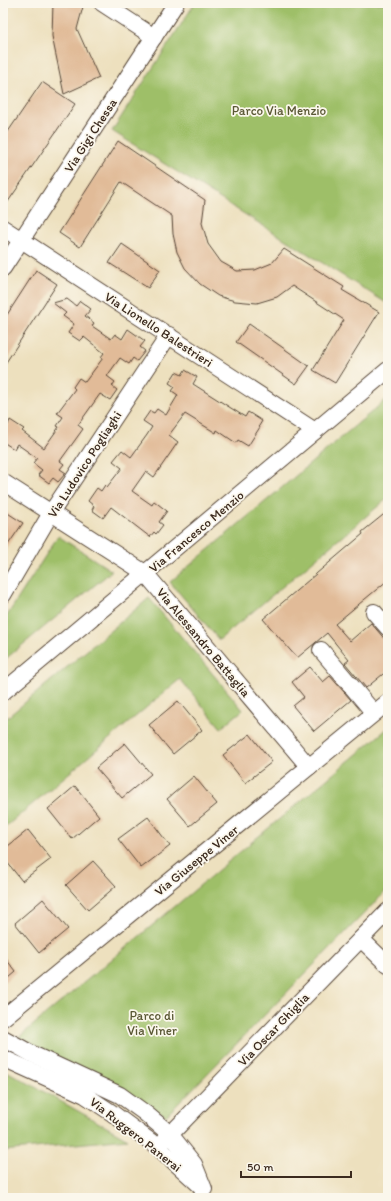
<svg xmlns="http://www.w3.org/2000/svg" width="391" height="1201" viewBox="0 0 391 1201" font-family="Itim,sans-serif">
<rect width="100%" height="100%" fill="#fbf7ec"/>
<filter id="ink" filterUnits="userSpaceOnUse"><feTurbulence type="fractalNoise" baseFrequency=".025" numOctaves="2"/><feDisplacementMap in="SourceGraphic" scale="8" xChannelSelector="R" yChannelSelector="G"/><feConvolveMatrix kernelMatrix="1 2 1 2 8 2 1 2 1" color-interpolation-filters="sRGB"/></filter>
<filter id="wash" filterUnits="userSpaceOnUse"><feTurbulence type="fractalNoise" baseFrequency=".012" numOctaves="4" result="noise"/><feDisplacementMap in="SourceGraphic" scale="16" xChannelSelector="R" yChannelSelector="G"/><feGaussianBlur stdDeviation="0.9" result="paint"/><feColorMatrix in="noise" values="0 0 0 0 0 0 0 0 0 0 0 0 0 0 0 0 0 1.4 0 .05"/><feComposite in="paint" operator="in"/></filter>
<g filter="url(#wash)">
<rect width="100%" height="100%" fill="#ede0be"/>
<g fill="#9ebf68" stroke="#6c7443">
<path d="M195,3H388V304L112,131Z"/>
<path d="M388,398V498L219,640L170,582Z"/>
<path d="M58,536L112,571L3,661V622Z"/>
<path d="M149,598L243,710L221,728L180,679L3,829V721Z"/>
<path d="M388,728V889L166,1116L19,1037Z"/>
<path d="M3,1069L128,1139L3,1151Z"/>
</g>
<g id="blocks">
<g fill="#e1bb98">
<path d="M53,3H84L77,29L99,78L64,94L52,36Z"/>
<path d="M42,82L75,104L3,209V139Z"/>
<path d="M118,141L205,200L202,223L208,244L221,262L237,271L255,270L272,263L284,249L344,287L342,290L379,312L335,383L313,370L344,320L292,286L277,297L257,303L235,301L218,296L200,284L185,268L177,252L173,234L172,216L121,182L80,247L59,233Z"/>
<path d="M122,244L160,270L148,288L109,263Z"/>
<path d="M36,270L57,284L3,367V321Z"/>
<path d="M67,299L76,306L80,301L91,309L85,316L94,323L92,326L111,339L115,334L122,339L128,329L145,341L140,347L145,351L137,361L133,358L129,364L120,358L107,376L115,382L112,386L117,390L110,400L100,394L78,425L83,429L60,461L64,464L60,469L66,473L58,482L53,478L49,483L38,475L42,470L33,463L37,458L17,444L14,449L3,442V422L8,425L10,420L24,429L22,431L44,448L59,427L57,426L63,417L57,413L75,389L73,387L79,378L85,382L103,358L101,357L104,353L84,337L80,341L68,333L74,324L63,316L66,313L53,303Z"/>
<path d="M249,324L309,366L296,384L236,342Z"/>
<path d="M185,370L197,377L193,384L245,417L248,412L262,421L259,426L260,427L248,446L238,440L236,443L217,430L216,433L185,414L169,435L178,442L154,477L146,471L132,491L152,505L154,501L167,511L159,522L163,525L156,534L154,532L150,537L111,507L103,518L92,510L94,506L88,501L97,488L101,491L105,485L107,487L122,468L113,461L122,450L131,457L147,435L152,427L143,421L150,411L154,413L157,409L166,415L178,395L172,391L175,387L169,383L176,372L182,375Z"/>
<path d="M3,510L23,523L3,552Z"/>
<path d="M388,511V580L335,624L350,641L371,623L388,643V670L366,688L345,663L349,660L327,633L297,658L263,619L363,534L362,532Z"/>
<path d="M310,667L323,682L330,676L351,700L314,731L293,706L304,697L292,682Z"/>
<path d="M178,701L202,730L173,754L149,725Z"/>
<path d="M250,734L272,762L245,783L223,755Z"/>
<path d="M125,743L151,774L122,798L96,768Z"/>
<path d="M194,776L217,804L190,826L167,799Z"/>
<path d="M75,786L99,816L72,839L48,809Z"/>
<path d="M148,817L170,846L141,868L118,839Z"/>
<path d="M28,830L51,859L22,881L3,857V850Z"/>
<path d="M93,861L116,886L88,910L66,885Z"/>
<path d="M43,899L68,929L39,953L15,923Z"/>
<path d="M3,955L16,972L3,983Z"/>
</g>
</g>
</g>
<g filter="url(#ink)">
<use href="#blocks" fill-opacity="0" stroke="#564536" stroke-width="1"/>
<g fill="none" stroke-linecap="round" stroke-linejoin="round">
<defs>
<path id="lane" d="M194,1198L204,1189"/>
<g id="street">
<path d="M102,3L154,37"/>
<path d="M3,228L315,431"/>
<path d="M3,268L176,3"/>
<path d="M3,482L145,573L309,767"/>
<path d="M3,595L51,513L169,335"/>
<path d="M374,612L388,628"/>
<path d="M321,650L374,713"/>
<path d="M3,692L388,370"/>
<path d="M361,939L388,965"/>
<path d="M3,1018L388,702"/>
<path d="M3,1038L32,1054L120,1095L145,1113L170,1134L194,1164L204,1189"/>
<path d="M3,1058L85,1095L112,1113L158,1147L202,1187"/>
<path d="M158,1147L388,911"/>
</g>
</defs>
<use href="#lane" stroke="#564536" stroke-width="10"/>
<use href="#street" stroke="#564536" stroke-width="18"/>
<use href="#lane" stroke="#fff" stroke-width="8"/>
<use href="#street" stroke="#fff" stroke-width="16"/>
</g>
</g>
<g text-anchor="middle" stroke-width="3.5" stroke-linejoin="round" paint-order="stroke">
<g font-size="13" fill="#595734" stroke="#fbf7ec">
<text x="279" y="115">Parco Via Menzio</text>
<text x="152" y="1020">Parco di<tspan x="152" dy="15">Via Viner</tspan></text>
</g>
<g font-size="13" fill="#3b2a1e" stroke="#fbf7ec">
<text transform="translate(90 135) rotate(-57)" y="5">Via Gigi Chessa</text>
<text transform="translate(159 329) rotate(33)" y="5">Via Lionello Balestrieri</text>
<text transform="translate(84 464) rotate(-57)" y="5">Via Ludovico Pogliaghi</text>
<text transform="translate(196 531) rotate(-40)" y="5">Via Francesco Menzio</text>
<text transform="translate(204 642) rotate(50)" y="5">Via Alessandro Battaglia</text>
<text transform="translate(196 860) rotate(-39)" y="5">Via Giuseppe Viner</text>
<text transform="translate(273 1029) rotate(-46)" y="5">Via Oscar Ghiglia</text>
<text transform="translate(136 1134) rotate(38)" y="5">Via Ruggero Panerai</text>
</g>
</g>
<rect width="391" height="1201" fill="none" stroke="#fbf7ec" stroke-width="16"/>
<path d="M241 1171v6h110v-6" fill="none" stroke="#3b2a1e" stroke-width="2"/>
<text x="247" y="1171" font-size="12" fill="#3b2a1e" stroke="#fbf7ec" stroke-width="3" paint-order="stroke">50 m</text>
</svg>
